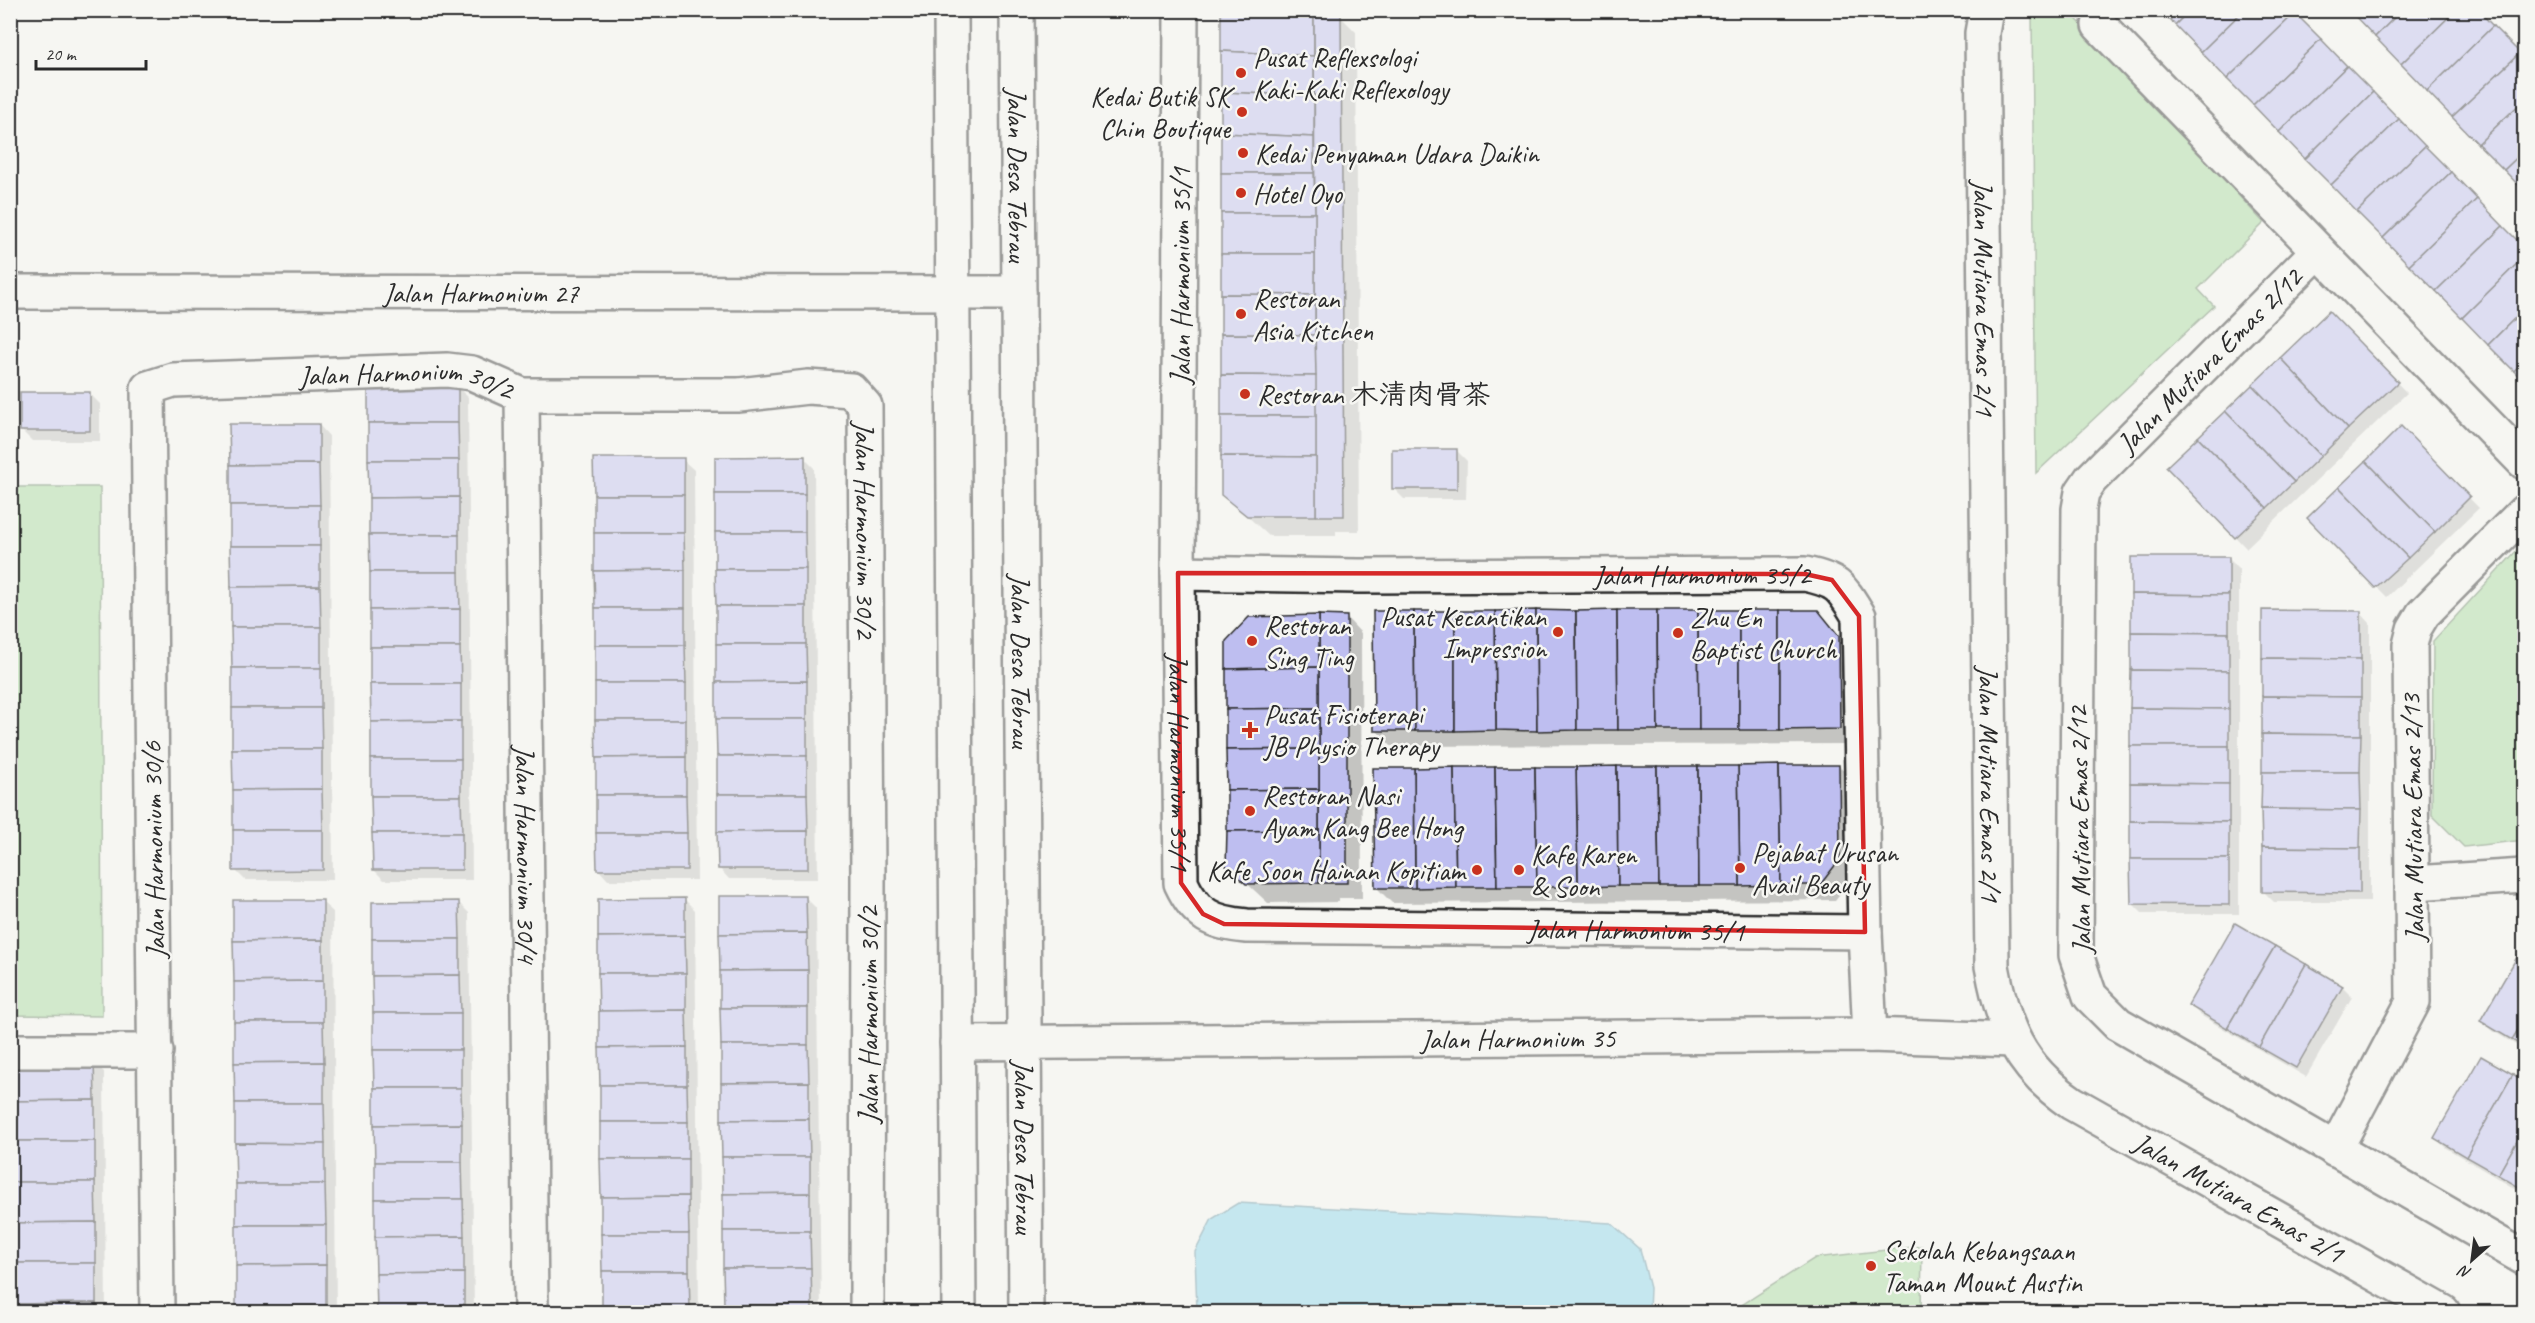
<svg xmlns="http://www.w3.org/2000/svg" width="2535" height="1323" viewBox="0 0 2535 1323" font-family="Caveat,'LXGW WenKai TC',sans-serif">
<rect width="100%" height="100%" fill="#f6f6f2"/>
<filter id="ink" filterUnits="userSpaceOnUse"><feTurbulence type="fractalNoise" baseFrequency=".0167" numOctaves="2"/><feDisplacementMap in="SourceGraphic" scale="12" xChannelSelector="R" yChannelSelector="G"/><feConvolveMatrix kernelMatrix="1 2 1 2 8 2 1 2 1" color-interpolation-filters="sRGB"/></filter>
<g filter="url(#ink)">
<g fill="#a6da9d" stroke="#688264" stroke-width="1.5">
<path d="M2032,11H2069L2264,223L2198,289L2214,306L2036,473Z"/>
<path d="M11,487H100L102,1016L11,1015Z"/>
<path d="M2519,548L2524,549V840L2464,847L2432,815L2433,641Z"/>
<path d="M1922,1246L1921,1312H1741L1740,1306L1815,1258Z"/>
</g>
<path fill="#8bd5ec" stroke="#65919f" stroke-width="1.5" d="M1238,1203L1611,1223L1640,1249L1650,1288L1649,1312H1197L1195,1252L1212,1219Z"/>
<g fill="#0003">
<path d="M2162,10H2291L2524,249V381Z"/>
<path d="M2351,10H2477L2524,60V189Z"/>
<path d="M1314,16L1341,17L1356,32L1359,531H1336V536H1269L1223,494Z"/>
<path d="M2329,313L2407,393L2246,548L2168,467Z"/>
<path d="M457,387L468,397L472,880H384L374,870Z"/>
<path d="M89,393L100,404V441H32L22,431Z"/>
<path d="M319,425L329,436L333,880H245L235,870Z"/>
<path d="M2401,428L2479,508L2387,597L2309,518Z"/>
<path d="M1456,450L1467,461L1466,499H1404L1393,488Z"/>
<path d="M804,458L814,468L818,879H729L719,868Z"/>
<path d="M683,460L694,470L697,880H608L598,869Z"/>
<path d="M2229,559L2239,569V914H2143L2132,903Z"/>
<path d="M1818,611L1854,653L1855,744L1391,746L1376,730Z"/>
<path d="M2360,612L2370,623V902H2274L2263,891Z"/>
<path d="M1346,617L1361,633L1362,898H1339V902L1268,903L1228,866Z"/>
<path d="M1839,766L1854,782L1855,875L1835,900L1392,903L1376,887Z"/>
<path d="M720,898H806L816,908L821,1312H725Z"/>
<path d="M685,900L695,910L699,1312H604L599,901Z"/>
<path d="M234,902H322L333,912L336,1312H238Z"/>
<path d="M373,903H459L469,913L474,1312H378Z"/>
<path d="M2524,948V1050L2493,1031L2482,1021Z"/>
<path d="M2342,987L2352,997L2306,1077L2200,1015L2190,1005Z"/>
<path d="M2481,1058L2524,1083V1194L2446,1148L2435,1138Z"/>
<path d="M10,1062H93L104,1072L106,1312H10Z"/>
</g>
<g fill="#bebef0" stroke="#2b2b2b" stroke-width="1.5">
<path d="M2160,10H2190L2175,25Z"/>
<path d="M2190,10H2244L2201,52L2175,25Z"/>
<path d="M2244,10H2293L2295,13L2227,79L2201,52Z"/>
<path d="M2349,10H2402L2375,37Z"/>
<path d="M2402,10H2456L2401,64L2375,37Z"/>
<path d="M2456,10H2478L2493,26L2427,91L2401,64Z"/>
<path d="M1221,11L1314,15V56L1221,51Z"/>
<path d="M2295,13L2321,39L2253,105L2227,79Z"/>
<path d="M1314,15H1341L1344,516H1316Z"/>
<path d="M2493,26L2520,53L2452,117L2427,91Z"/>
<path d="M2321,39L2347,66L2279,132L2253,105Z"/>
<path d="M1221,51L1314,56V96L1221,92Z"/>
<path d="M2520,53L2524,58V100L2478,144L2452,117Z"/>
<path d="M2347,66L2373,92L2305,159L2279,132Z"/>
<path d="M1221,92L1314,96V137L1221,133Z"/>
<path d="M2373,92L2399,119L2331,185L2305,159Z"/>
<path d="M2524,100V151L2504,170L2478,144Z"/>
<path d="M2399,119L2425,146L2357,212L2331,185Z"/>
<path d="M1221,133L1314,137V173H1221Z"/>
<path d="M2425,146L2451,172L2383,238L2357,212Z"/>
<path d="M2524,151V191L2504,170Z"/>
<path d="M2451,172L2477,199L2409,265L2383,238Z"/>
<path d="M1221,173H1314L1315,213H1221Z"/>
<path d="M2477,199L2503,226L2436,291L2409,265Z"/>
<rect x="1221" y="213" width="94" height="41"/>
<path d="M2503,226L2524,247V257L2462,318L2436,291Z"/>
<path d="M1221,254H1315V295L1221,294Z"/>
<path d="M2524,257V309L2488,345L2462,318Z"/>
<path d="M1221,294L1315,295V335L1221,334Z"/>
<path d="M2524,309V361L2514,371L2488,345Z"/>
<path d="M2329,311L2398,382L2348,429L2280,358Z"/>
<path d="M1221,334L1315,335L1316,376L1221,375Z"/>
<path d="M2280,358L2348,429L2321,456L2252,385Z"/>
<path d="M2524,361V383L2514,371Z"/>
<path d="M1221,375L1316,376V416H1221Z"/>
<path d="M458,385V423H368V386Z"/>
<path d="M2252,385L2321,456L2294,482L2225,411Z"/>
<rect x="20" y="392" width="70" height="39"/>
<path d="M2225,411L2294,482L2267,508L2198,437Z"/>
<path d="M1221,416H1316V457L1221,456Z"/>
<path d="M368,423H458L459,460H368Z"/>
<path d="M229,424H319V464L230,465Z"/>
<path d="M2401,426L2470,497L2435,532L2366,461Z"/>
<path d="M2198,437L2267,508L2235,538L2166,467Z"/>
<rect x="1392" y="449" width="65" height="40"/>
<path d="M805,456V494H715V457Z"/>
<path d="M1221,456L1316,457V516H1247L1221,495Z"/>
<path d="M593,458H684V495H594Z"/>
<path d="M368,460H459V497L369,498Z"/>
<path d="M2366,461L2435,532L2408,558L2339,487Z"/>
<path d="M319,464L320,505H230V465Z"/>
<path d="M2339,487L2408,558L2375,588L2307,518Z"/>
<rect x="715" y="494" width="90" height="38"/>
<rect x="594" y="495" width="90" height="38"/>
<path d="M459,497V535H369V498Z"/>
<rect x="230" y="505" width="90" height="41"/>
<path d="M715,532H805L806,569H715Z"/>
<path d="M594,533H684L685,570L594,571Z"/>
<path d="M369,535H459V572H370Z"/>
<path d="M230,546H320V586L231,587Z"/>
<path d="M2131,557H2229V595L2131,594Z"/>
<path d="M715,569H806V606H716Z"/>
<path d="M685,570V608H595L594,571Z"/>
<path d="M370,572H459L460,609L370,610Z"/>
<path d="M320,586L321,627H231V587Z"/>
<path d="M2131,594L2229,595V633L2131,632Z"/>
<rect x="716" y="606" width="90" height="38"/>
<rect x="595" y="608" width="90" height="37"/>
<path d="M460,609V647H370V610Z"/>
<path d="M1536,610L1537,731L1496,730L1495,611Z"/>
<path d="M1536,610L1576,611L1577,730L1537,731Z"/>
<path d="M1617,610L1618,730H1577L1576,611Z"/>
<path d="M1617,610H1657L1658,730H1618Z"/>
<path d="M1657,610H1698L1699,730H1658Z"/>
<path d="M1698,610H1739V730H1699Z"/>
<rect x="1739" y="610" width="41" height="120"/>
<path d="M1780,610H1818L1839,636L1840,729L1780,730Z"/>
<path d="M2262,610L2361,611V659L2262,658Z"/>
<path d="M1373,611H1414L1415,731H1374Z"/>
<path d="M1414,611H1455V731H1415Z"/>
<path d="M1455,611H1495L1496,730L1455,731Z"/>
<path d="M1319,615L1347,616V883H1319Z"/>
<path d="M1319,615V667L1226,669V641L1249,617Z"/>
<path d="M231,627H321V668H232Z"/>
<path d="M2131,632L2229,633V671L2131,670Z"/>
<path d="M716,644H806L807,681L716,682Z"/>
<path d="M595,645H685L686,683H595Z"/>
<path d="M370,647H460L461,684H370Z"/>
<path d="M2262,658L2361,659V697L2262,696Z"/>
<path d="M1319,667V708L1226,709V669Z"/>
<rect x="232" y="668" width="89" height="40"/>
<path d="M2131,670L2229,671V709L2130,708Z"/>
<path d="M807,681V719H716V682Z"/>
<rect x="595" y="683" width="91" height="37"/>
<path d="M370,684H461V721L371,722Z"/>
<path d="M2262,696L2361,697V735L2262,734Z"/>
<path d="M232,708H321L322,749H232Z"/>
<path d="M1319,708V749L1226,750V709Z"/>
<path d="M2130,708L2229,709V746H2130Z"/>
<path d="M716,719H807V756H717Z"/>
<path d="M595,720H686V757L596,758Z"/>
<path d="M461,721V759H371V722Z"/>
<path d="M2262,734L2361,735L2360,772H2262Z"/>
<path d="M2130,746H2229V784L2130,783Z"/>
<path d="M232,749H322V789L233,790Z"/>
<path d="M1319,749V789L1227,790L1226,750Z"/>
<rect x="717" y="756" width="90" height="38"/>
<path d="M686,757V795H596V758Z"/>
<rect x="371" y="759" width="90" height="37"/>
<path d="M1779,765L1781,885L1740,886L1738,766Z"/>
<path d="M1779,765H1839L1840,859L1820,885H1781Z"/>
<path d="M1617,766L1618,886L1578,887L1576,767Z"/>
<path d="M1617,766H1657L1659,886H1618Z"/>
<path d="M1657,766H1698L1699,886H1659Z"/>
<path d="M1698,766H1738L1740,886H1699Z"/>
<path d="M1454,767L1456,887L1415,888L1414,768Z"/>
<path d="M1454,767H1495L1497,887H1456Z"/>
<path d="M1495,767H1535L1537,887H1497Z"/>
<path d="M1535,767H1576L1578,887H1537Z"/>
<path d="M1373,768H1414L1415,888H1375Z"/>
<path d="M2262,772H2360L2361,810L2261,809Z"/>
<path d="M2130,783L2229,784V822L2130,821Z"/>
<path d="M322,789L323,830H233V790Z"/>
<path d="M1319,789V830L1227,831V790Z"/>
<path d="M717,794H807L808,831L717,832Z"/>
<path d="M596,795H686L687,833H596Z"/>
<path d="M371,796H461L462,833H372Z"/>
<path d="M2261,809L2361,810L2360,848L2262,847Z"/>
<path d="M2130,821L2229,822V859H2130Z"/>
<path d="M233,830H323V870L233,871Z"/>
<path d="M1319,830V883L1246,884L1226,866L1227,831Z"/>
<path d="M808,831V869H718L717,832Z"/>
<path d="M372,833H462V870H373Z"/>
<path d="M596,833H687V870H597Z"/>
<path d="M2262,847L2360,848V893L2262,892Z"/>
<path d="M2130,859H2229V905L2131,904Z"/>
<path d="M719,896H806L807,933L719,934Z"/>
<path d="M685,898V936L598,937V899Z"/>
<path d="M233,900H323V940L233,941Z"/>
<path d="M459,901L460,939H372V902Z"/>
<path d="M2235,923L2275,946L2227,1028L2188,1005Z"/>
<path d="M807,933L808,970L720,971L719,934Z"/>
<path d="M685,936L686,973H598V937Z"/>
<path d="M372,939H460V975L372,976Z"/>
<path d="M323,940V981L234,982L233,941Z"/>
<path d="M2524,945V1020L2512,1040L2480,1021Z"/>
<path d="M2275,946L2306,964L2259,1047L2227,1028Z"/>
<path d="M2306,964L2343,986L2296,1068L2259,1047Z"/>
<path d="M808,970V1008H720V971Z"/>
<path d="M598,973H686V1010L599,1011Z"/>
<path d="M460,975L461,1013H373L372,976Z"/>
<path d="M323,981V1022H234V982Z"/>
<path d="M720,1008H808V1045H721Z"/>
<path d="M686,1010L687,1047L599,1048V1011Z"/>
<rect x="373" y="1013" width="88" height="37"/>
<path d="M2524,1020V1047L2512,1040Z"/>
<path d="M234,1022H323L324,1062L234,1063Z"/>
<path d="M721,1045H808L809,1082L721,1083Z"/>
<path d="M687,1047V1085H600L599,1048Z"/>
<path d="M373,1050H461V1088H374Z"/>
<path d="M2481,1056L2513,1074L2466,1157L2434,1138Z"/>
<path d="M10,1060H94L95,1100L10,1101Z"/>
<path d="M324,1062V1103H235L234,1063Z"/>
<path d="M2513,1074L2524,1081V1129L2498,1175L2466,1157Z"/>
<path d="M809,1082V1119L721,1120V1083Z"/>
<path d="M600,1085H687L688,1122H600Z"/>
<path d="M374,1088H461L462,1124L374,1125Z"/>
<path d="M95,1100V1141H10V1101Z"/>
<path d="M235,1103H324L325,1144L235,1143Z"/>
<path d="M809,1119L810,1157H722L721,1120Z"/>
<rect x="600" y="1122" width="88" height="37"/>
<path d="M462,1124V1162H375L374,1125Z"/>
<path d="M2524,1129V1190L2498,1175Z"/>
<rect x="10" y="1141" width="85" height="41"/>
<path d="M235,1143L325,1144V1184H236Z"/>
<path d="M722,1157H810V1193L723,1194Z"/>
<path d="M600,1159H688V1196L601,1197Z"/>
<path d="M375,1162H462L463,1199H375Z"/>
<path d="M10,1182H95L96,1222L10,1223Z"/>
<path d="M236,1184H325L326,1225H236Z"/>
<path d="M810,1193V1231H723V1194Z"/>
<path d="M688,1196L689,1234H601V1197Z"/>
<path d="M375,1199H463L464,1236L375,1237Z"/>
<path d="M96,1222V1263H10V1223Z"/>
<path d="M236,1225H326V1265L236,1266Z"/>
<path d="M723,1231H810L811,1268H723Z"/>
<path d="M601,1234H689V1271H602Z"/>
<path d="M464,1236V1273L376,1274L375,1237Z"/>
<path d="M10,1263H96V1303L10,1304Z"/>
<path d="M326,1265V1306H236V1266Z"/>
<path d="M723,1268H811L812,1305H724Z"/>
<path d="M602,1271H689L690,1308H602Z"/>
<path d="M464,1273V1311H377L376,1274Z"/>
<path d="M96,1303V1312H10V1304Z"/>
<rect x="724" y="1305" width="88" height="7"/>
<rect x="236" y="1306" width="90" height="6"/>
<rect x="602" y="1308" width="88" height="4"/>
<rect x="377" y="1311" width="87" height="1"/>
</g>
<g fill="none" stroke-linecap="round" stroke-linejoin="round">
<defs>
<g id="minor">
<path id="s1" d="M1181,10L1178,573L1181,883C1196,915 1212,923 1247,926L1865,932"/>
<path id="s2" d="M1986,10L1982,33L1992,966C2003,1027 2019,1067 2072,1103L2443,1312"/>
<path d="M2099,25L2524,462"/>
<path d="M2318,251L2091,479L2082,492L2079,509L2076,955L2090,996L2118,1024L2524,1258"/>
<path id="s3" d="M522,395L531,1312"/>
<path id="s4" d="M1178,573L1359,576L1805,574C1839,581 1841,587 1859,616L1865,932L1870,1035"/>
<path d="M2414,883L2524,876"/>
<path id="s5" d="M957,1043L1870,1035L2013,1040"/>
<path d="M10,1051H156"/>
<path d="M2335,1150L2413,1002L2410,645L2414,629L2423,614L2524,512"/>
<path id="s6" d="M157,1312L148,388L173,380L447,370L472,373L522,395H739L808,387L851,390L865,406L868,878L867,1312"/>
</g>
<g id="tertiary">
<path d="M951,10L959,1312"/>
<path id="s7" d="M1017,10L1026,1312"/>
<path id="s8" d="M10,292L1019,293"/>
</g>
</defs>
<use href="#minor" stroke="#2b2b2b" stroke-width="38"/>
<use href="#tertiary" stroke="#2b2b2b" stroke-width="38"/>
<use href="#minor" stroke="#f6f6f2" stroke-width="33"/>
<use href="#tertiary" stroke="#f6f6f2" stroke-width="33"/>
</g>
</g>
<path d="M0 0H2535V1323H0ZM1178,573L1805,574L1832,580L1859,616L1865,932L1224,924L1203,914L1181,883Z" fill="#f6f6f2" fill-opacity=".55" fill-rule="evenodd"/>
<path fill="none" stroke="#d62828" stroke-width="4.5" stroke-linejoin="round" d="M1178,573L1805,574L1832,580L1859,616L1865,932L1224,924L1203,914L1181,883Z"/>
<g fill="#c8321e" stroke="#f6f6f2" stroke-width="2">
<circle cx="1241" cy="73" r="6"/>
<circle cx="1242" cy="112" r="6"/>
<circle cx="1243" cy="153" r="6"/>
<circle cx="1241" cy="193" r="6"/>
<circle cx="1241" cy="314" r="6"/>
<circle cx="1245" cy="394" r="6"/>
<circle cx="1558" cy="632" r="6"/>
<circle cx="1678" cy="633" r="6"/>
<circle cx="1252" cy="641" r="6"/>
<path d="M1247 721h6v6h6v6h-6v6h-6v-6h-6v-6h6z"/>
<circle cx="1250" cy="811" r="6"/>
<circle cx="1740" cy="868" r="6"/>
<circle cx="1477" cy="870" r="6"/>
<circle cx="1519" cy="870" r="6"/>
<circle cx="1871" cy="1266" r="6"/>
</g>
<g text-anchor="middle" stroke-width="5" stroke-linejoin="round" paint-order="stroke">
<g font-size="28" fill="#2b2b2b" stroke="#f6f6f2" text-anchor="start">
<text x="1253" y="67">Pusat Reflexsologi<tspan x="1253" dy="32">Kaki-Kaki Reflexology</tspan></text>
<text x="1230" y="106" text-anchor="end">Kedai Butik SK<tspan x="1230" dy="32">Chin Boutique</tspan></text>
<text x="1255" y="163">Kedai Penyaman Udara Daikin</text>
<text x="1253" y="203">Hotel Oyo</text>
<text x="1253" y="308">Restoran<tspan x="1253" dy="32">Asia Kitchen</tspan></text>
<text x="1257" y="404">Restoran 木清肉骨茶</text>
<text x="1546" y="626" text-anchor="end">Pusat Kecantikan<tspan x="1546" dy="32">Impression</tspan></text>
<text x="1690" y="627">Zhu En<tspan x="1690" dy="32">Baptist Church</tspan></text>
<text x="1264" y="635">Restoran<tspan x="1264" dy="32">Sing Ting</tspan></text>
<text x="1264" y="724">Pusat Fisioterapi<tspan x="1264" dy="32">JB Physio Therapy</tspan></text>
<text x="1262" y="805">Restoran Nasi<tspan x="1262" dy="32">Ayam Kang Bee Hong</tspan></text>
<text x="1752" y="862">Pejabat Urusan<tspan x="1752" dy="32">Avail Beauty</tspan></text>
<text x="1531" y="864">Kafe Karen<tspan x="1531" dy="32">&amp; Soon</tspan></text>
<text x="1465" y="880" text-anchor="end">Kafe Soon Hainan Kopitiam</text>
<text x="1883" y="1260">Sekolah Kebangsaan<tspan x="1883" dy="32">Taman Mount Austin</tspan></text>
</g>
<g font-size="28" fill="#2b2b2b" stroke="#f6f6f2">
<text dy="10" stroke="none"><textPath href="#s7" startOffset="165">Jalan Desa Tebrau</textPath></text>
<text transform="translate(1180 276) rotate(-90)" y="10">Jalan Harmonium 35/1</text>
<text dy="10" stroke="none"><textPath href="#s8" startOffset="471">Jalan Harmonium 27</textPath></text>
<text dy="10" stroke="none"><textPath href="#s2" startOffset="288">Jalan Mutiara Emas 2/1</textPath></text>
<text transform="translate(2209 360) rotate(-45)" y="10">Jalan Mutiara Emas 2/12</text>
<text dy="10" stroke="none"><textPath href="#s6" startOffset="1185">Jalan Harmonium 30/2</textPath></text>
<text dy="10" stroke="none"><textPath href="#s6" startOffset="1779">Jalan Harmonium 30/2</textPath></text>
<text dy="10" stroke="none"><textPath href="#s4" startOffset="524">Jalan Harmonium 35/2</textPath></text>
<text dy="10" stroke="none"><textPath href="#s7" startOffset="651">Jalan Desa Tebrau</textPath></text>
<text dy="10" stroke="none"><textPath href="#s1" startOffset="752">Jalan Harmonium 35/1</textPath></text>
<text dy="10" stroke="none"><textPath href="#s2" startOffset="774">Jalan Mutiara Emas 2/1</textPath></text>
<text transform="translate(2412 818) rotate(-91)" y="10">Jalan Mutiara Emas 2/13</text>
<text transform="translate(2079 830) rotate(-91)" y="10">Jalan Mutiara Emas 2/12</text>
<text transform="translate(153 850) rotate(-91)" y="10">Jalan Harmonium 30/6</text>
<text dy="10" stroke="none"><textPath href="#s3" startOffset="459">Jalan Harmonium 30/4</textPath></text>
<text dy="10" stroke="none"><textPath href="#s1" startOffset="1346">Jalan Harmonium 35/1</textPath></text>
<text transform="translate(868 1015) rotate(-90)" y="10">Jalan Harmonium 30/2</text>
<text dy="10" stroke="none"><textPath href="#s5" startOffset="561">Jalan Harmonium 35</textPath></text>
<text dy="10" stroke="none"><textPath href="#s7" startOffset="1137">Jalan Desa Tebrau</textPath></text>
<text dy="10" stroke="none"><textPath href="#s2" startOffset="1312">Jalan Mutiara Emas 2/1</textPath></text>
</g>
</g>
<rect width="2535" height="1323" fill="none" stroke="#f6f6f2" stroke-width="36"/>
<rect x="18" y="18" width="2499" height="1287" fill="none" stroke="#2b2b2b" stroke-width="2" filter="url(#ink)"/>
<g transform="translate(2472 1260) rotate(208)" stroke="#f6f6f2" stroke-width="4.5" paint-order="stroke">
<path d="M0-4.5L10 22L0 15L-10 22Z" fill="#2b2b2b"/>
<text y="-9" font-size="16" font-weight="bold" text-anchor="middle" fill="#2b2b2b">N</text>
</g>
<path d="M36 60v9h110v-9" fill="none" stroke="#2b2b2b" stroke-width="3"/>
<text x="45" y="60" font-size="18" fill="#2b2b2b" stroke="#f6f6f2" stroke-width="4.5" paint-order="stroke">20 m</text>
</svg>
